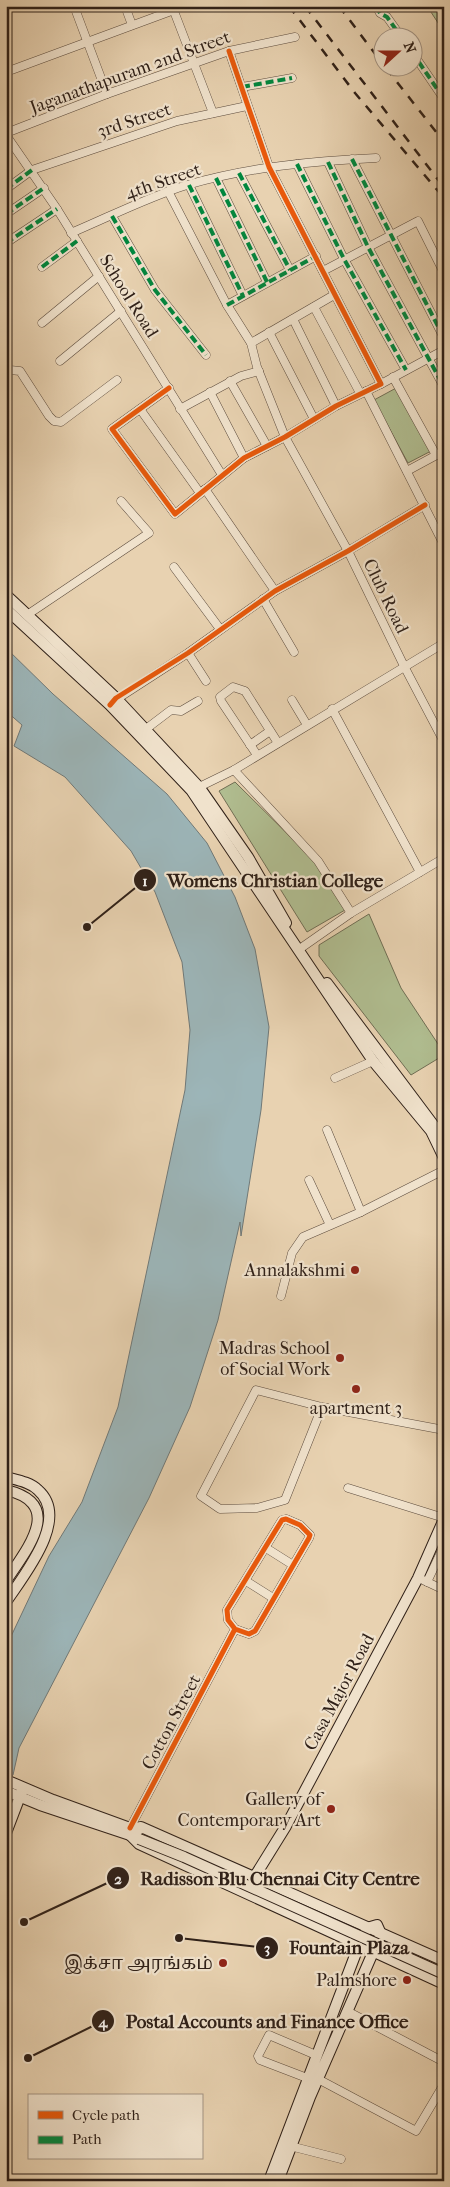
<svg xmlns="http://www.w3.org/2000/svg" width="450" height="2187" viewBox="0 0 450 2187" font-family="'IM FELL French Canon','Noto Serif Tamil',serif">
<rect width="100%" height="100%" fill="#e8d2b1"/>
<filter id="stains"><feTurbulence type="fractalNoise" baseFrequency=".004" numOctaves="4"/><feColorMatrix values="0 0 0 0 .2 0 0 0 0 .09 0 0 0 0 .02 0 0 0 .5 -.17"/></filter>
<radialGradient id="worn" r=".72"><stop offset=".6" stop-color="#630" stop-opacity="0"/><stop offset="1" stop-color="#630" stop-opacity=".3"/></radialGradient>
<g fill="#b0bd90" stroke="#706e54">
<path d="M427,6H444V32Z"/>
<path d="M398,387L433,450L408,463L374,400Z"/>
<path d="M235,782L320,866L345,910L307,932L219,791Z"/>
<path d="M369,914L401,988L444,1053V1055L411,1075L319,956V945Z"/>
</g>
<path fill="#9cb5b8" stroke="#707978" d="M6,648L53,694L167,794L207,843L235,897L255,949L269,1027L261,1110L241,1236L240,1222L218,1320L190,1407L149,1498L19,1748L13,1775L6,1782V1647L49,1556L82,1502L118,1407L185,1090L190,1030L182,962L155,892L131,851L65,777L14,746L22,725L6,711Z"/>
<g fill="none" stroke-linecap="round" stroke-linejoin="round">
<defs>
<g id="minor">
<path d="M74,6L107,94"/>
<path d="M125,6L132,25"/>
<path d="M172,6L213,113"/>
<path d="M376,6L380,13L387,17L402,38"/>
<path d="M412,52L444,99"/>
<path d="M6,72L174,10"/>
<path d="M242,87L292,78"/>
<path d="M6,133L107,94L229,51L295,37"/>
<path d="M6,135L57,209L222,475"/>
<path d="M352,159L444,338"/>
<path d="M328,162L368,247L444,387"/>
<path d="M297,164L344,259L406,370"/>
<path d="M239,173L290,270"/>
<path d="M216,178L267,282"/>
<path d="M189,185L243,296"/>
<path d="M6,189L32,170L177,121L247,106"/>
<path d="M168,191L227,305L251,343L257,367L285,437L348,551L404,666L444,742"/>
<path d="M6,214L44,188"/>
<path d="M112,216L155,290L206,355"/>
<path d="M71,233C109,217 148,197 187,185C249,167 312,161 376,158"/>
<path d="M6,243L57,209"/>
<path d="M42,267L77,241"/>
<path d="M323,271L418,221L444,273"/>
<path d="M227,305L316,256"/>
<path d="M314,307L360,393"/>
<path d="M293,319L336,406"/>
<path d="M42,323L99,276"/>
<path d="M269,332L314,419"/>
<path d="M251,343L334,295"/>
<path d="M60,361L121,311"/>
<path d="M6,373L10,370L20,371L49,416L54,421L61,422L117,380"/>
<path d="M393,377L436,455"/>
<path d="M230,381L267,446"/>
<path d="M381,384L444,350"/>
<path d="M169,388L112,429L175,514L244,458L285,437L336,406L381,384L269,167L229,51"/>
<path d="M366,391L444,545"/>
<path d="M210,392L244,458"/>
<path d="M140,409L200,493"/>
<path d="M180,409L241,376L259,371"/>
<path d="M407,471L444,451"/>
<path d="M205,489L275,591"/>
<path d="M174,567L220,629"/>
<path d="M263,599L294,652"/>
<path d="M27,615L149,533L121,501"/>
<path d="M188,653L206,681"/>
<path d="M292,700L307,725"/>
<path d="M114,701L188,653L275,591L348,551L425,505"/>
<path d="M332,709L420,872"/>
<path d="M146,729L171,710L181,711L198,701"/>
<path d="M250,745L270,731"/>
<path d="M257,755L221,701L220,697L233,687L245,691L278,743"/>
<path d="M234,770L318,861L351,913"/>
<path d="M195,789L234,770L444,643"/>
<path d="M301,948L351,913L444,858"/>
<path d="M335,1078L373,1061"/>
<path d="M327,1130L361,1212"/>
<path d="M309,1180L330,1225"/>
<path d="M281,1296L292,1253L303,1237L361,1212L444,1170"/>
<path d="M322,1407L285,1500L257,1508L220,1509L201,1496L256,1390L322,1407L444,1430"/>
<path d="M348,1488L444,1518"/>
<path d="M266,1548L293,1565"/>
<path d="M423,1580L444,1590"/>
<path d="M246,1581L273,1598"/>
<path d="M427,1582L444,1546"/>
<path d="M130,1828L235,1629L249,1634L255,1631L309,1538L310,1535L300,1525L286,1519L282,1520L227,1610L228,1620L235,1629"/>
<path d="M347,2011L444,2062"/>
<path d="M307,2078L260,2060L258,2056L269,2035L316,2055"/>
<path d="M318,2079L416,2131L444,2084"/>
<path d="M290,2146L341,2159"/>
</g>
<g id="secondary">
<path d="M6,595L116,698L200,788L248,857L286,923"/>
<path d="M6,609L110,705L191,790L373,1061L431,1131L444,1158"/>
<path d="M327,983L438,1131"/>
<path d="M6,1477C17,1480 30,1482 38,1490C71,1519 23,1576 6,1602"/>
<path d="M6,1490C66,1504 26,1550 6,1581"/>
<path d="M6,1780L53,1800L138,1831"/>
<path d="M6,1791L40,1805L130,1835"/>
<path d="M132,1829L141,1827L444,1961"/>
<path d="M6,1833L22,1791"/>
<path d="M130,1835L139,1844L444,1984"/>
<path d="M255,1876L286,1826L418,1578L444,1519"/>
<path d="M269,2181L359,1945L367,1928L377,1925L381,1934L310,2097L278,2181"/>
</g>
</defs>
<use href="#minor" stroke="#5d4c3e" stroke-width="9"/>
<use href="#secondary" stroke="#2f2018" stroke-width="12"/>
<use href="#minor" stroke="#f0e2cc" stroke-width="8"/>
<use href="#secondary" stroke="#f0e2cc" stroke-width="10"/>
<g stroke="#2f2018" stroke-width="2.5" stroke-dasharray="9 9" stroke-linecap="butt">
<path d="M289,6L355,93L444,198"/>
<path d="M305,6L439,181"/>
<path d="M339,6L382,63"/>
<path d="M386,68L444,142"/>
</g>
<defs>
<path id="secondary-bridge" d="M139,1839L184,1857L444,1974"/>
</defs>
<use href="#secondary-bridge" stroke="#2f2018" stroke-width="12" stroke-linecap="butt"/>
<use href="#secondary-bridge" stroke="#f0e2cc" stroke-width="10"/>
<g stroke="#00873e" stroke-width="4" stroke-dasharray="8 4" stroke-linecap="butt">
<path d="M376,6L380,13L387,17L402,38"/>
<path d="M412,52L444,99"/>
<path d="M242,87L292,78"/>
<path d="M352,159L444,338"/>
<path d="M328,162L368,247L444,387"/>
<path d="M297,164L344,259L406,370"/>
<path d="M239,173L290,270"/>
<path d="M216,178L267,282"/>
<path d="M189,185L243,296"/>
<path d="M6,189L32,170"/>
<path d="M6,214L44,188"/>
<path d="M112,216L155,290L206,355"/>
<path d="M6,243L57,209"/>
<path d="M42,267L77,241"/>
<path d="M227,305L316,256"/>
</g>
<defs>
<g id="cycleway">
<path d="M169,388L112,429L175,514L244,458L285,437L336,406L381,384L269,167L229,51"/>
<path d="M110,705L116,698L188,653L275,591L348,551L425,505"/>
<path d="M130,1828L235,1629L249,1634L255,1631L309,1538L310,1535L300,1525L286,1519L282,1520L227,1610L228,1620L235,1629"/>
</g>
</defs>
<use href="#cycleway" stroke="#f0e2cc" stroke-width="8"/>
<use href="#cycleway" stroke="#e8590c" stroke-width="5"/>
</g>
<g fill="#8f2418" stroke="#f0e2cc" stroke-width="2">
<circle cx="355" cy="1270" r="5"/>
<circle cx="340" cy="1358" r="5"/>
<circle cx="356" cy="1389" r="5"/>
<circle cx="331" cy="1809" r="5"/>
<circle cx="223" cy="1963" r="5"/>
<circle cx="407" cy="1980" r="5"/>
</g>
<g text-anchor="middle" stroke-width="4.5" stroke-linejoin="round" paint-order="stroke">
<g font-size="18" fill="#2f2018" stroke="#f0e2cc">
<text transform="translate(130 72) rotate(-20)" y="6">Jaganathapuram 2nd Street</text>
<text transform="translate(134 120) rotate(-18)" y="6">3rd Street</text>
<text transform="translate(163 181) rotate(-19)" y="6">4th Street</text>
<text transform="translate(129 296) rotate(58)" y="6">School Road</text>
<text transform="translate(386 596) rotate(64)" y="6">Club Road</text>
<text transform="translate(339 1692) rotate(-62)" y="6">Casa Major Road</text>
<text transform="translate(171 1722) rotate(-62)" y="6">Cotton Street</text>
</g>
<g font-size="18" fill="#2f2018" stroke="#f0e2cc" text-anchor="end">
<text x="345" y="1276">Annalakshmi</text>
<text x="330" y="1354">Madras School<tspan x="330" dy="21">of Social Work</tspan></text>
<text x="356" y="1414" text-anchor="middle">apartment 3</text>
<text x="321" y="1805">Gallery of<tspan x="321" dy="21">Contemporary Art</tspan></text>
<text x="213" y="1969">இக்சா அரங்கம்</text>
<text x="397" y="1986">Palmshore</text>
</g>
</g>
<path fill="none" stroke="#2f2018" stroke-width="2" d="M87 927L145 880M24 1922L118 1878M179 1938L267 1948M28 2058L103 2021"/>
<g fill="#2f2018" stroke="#f0e2cc" stroke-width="2">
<circle cx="87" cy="927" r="5"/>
<circle cx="24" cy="1922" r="5"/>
<circle cx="179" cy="1938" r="5"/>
<circle cx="28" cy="2058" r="5"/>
<circle cx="145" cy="880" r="12"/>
<circle cx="118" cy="1878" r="12"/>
<circle cx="267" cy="1948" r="12"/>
<circle cx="103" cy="2021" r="12"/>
</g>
<g font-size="15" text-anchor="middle" font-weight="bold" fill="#fff">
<text x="145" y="886">1</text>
<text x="118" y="1884">2</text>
<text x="267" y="1953">3</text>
<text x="103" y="2027">4</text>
</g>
<g font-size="19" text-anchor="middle" font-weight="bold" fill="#2f2018" stroke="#f0e2cc" stroke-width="4.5" stroke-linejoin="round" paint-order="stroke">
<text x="275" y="887">Womens Christian College</text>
<text x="280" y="1885">Radisson Blu Chennai City Centre</text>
<text x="349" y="1954">Fountain Plaza</text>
<text x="267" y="2028">Postal Accounts and Finance Office</text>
</g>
<rect width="450" height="2187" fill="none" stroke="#e8d2b1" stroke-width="25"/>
<rect x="8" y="8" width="435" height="2172" fill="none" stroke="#2f2018" stroke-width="2.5"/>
<rect x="12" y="12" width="425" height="2162" fill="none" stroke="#2f2018"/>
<rect x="28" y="2094" width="175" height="65" fill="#f0e2cc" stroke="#a39484"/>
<rect x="38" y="2111" width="25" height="8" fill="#e8590c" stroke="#a39484"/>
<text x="72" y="2120" font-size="15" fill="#2f2018">Cycle path</text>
<rect x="38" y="2136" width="25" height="8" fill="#00873e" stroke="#a39484"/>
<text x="72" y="2144" font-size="15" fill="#2f2018">Path</text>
<g transform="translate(398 52) rotate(69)"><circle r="24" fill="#f0e2cc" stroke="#a39484"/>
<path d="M0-4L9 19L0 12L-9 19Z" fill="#8f2418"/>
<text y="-8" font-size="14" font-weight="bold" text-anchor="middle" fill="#2f2018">N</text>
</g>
<rect width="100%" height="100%" filter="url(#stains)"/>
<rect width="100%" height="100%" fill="url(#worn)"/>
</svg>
